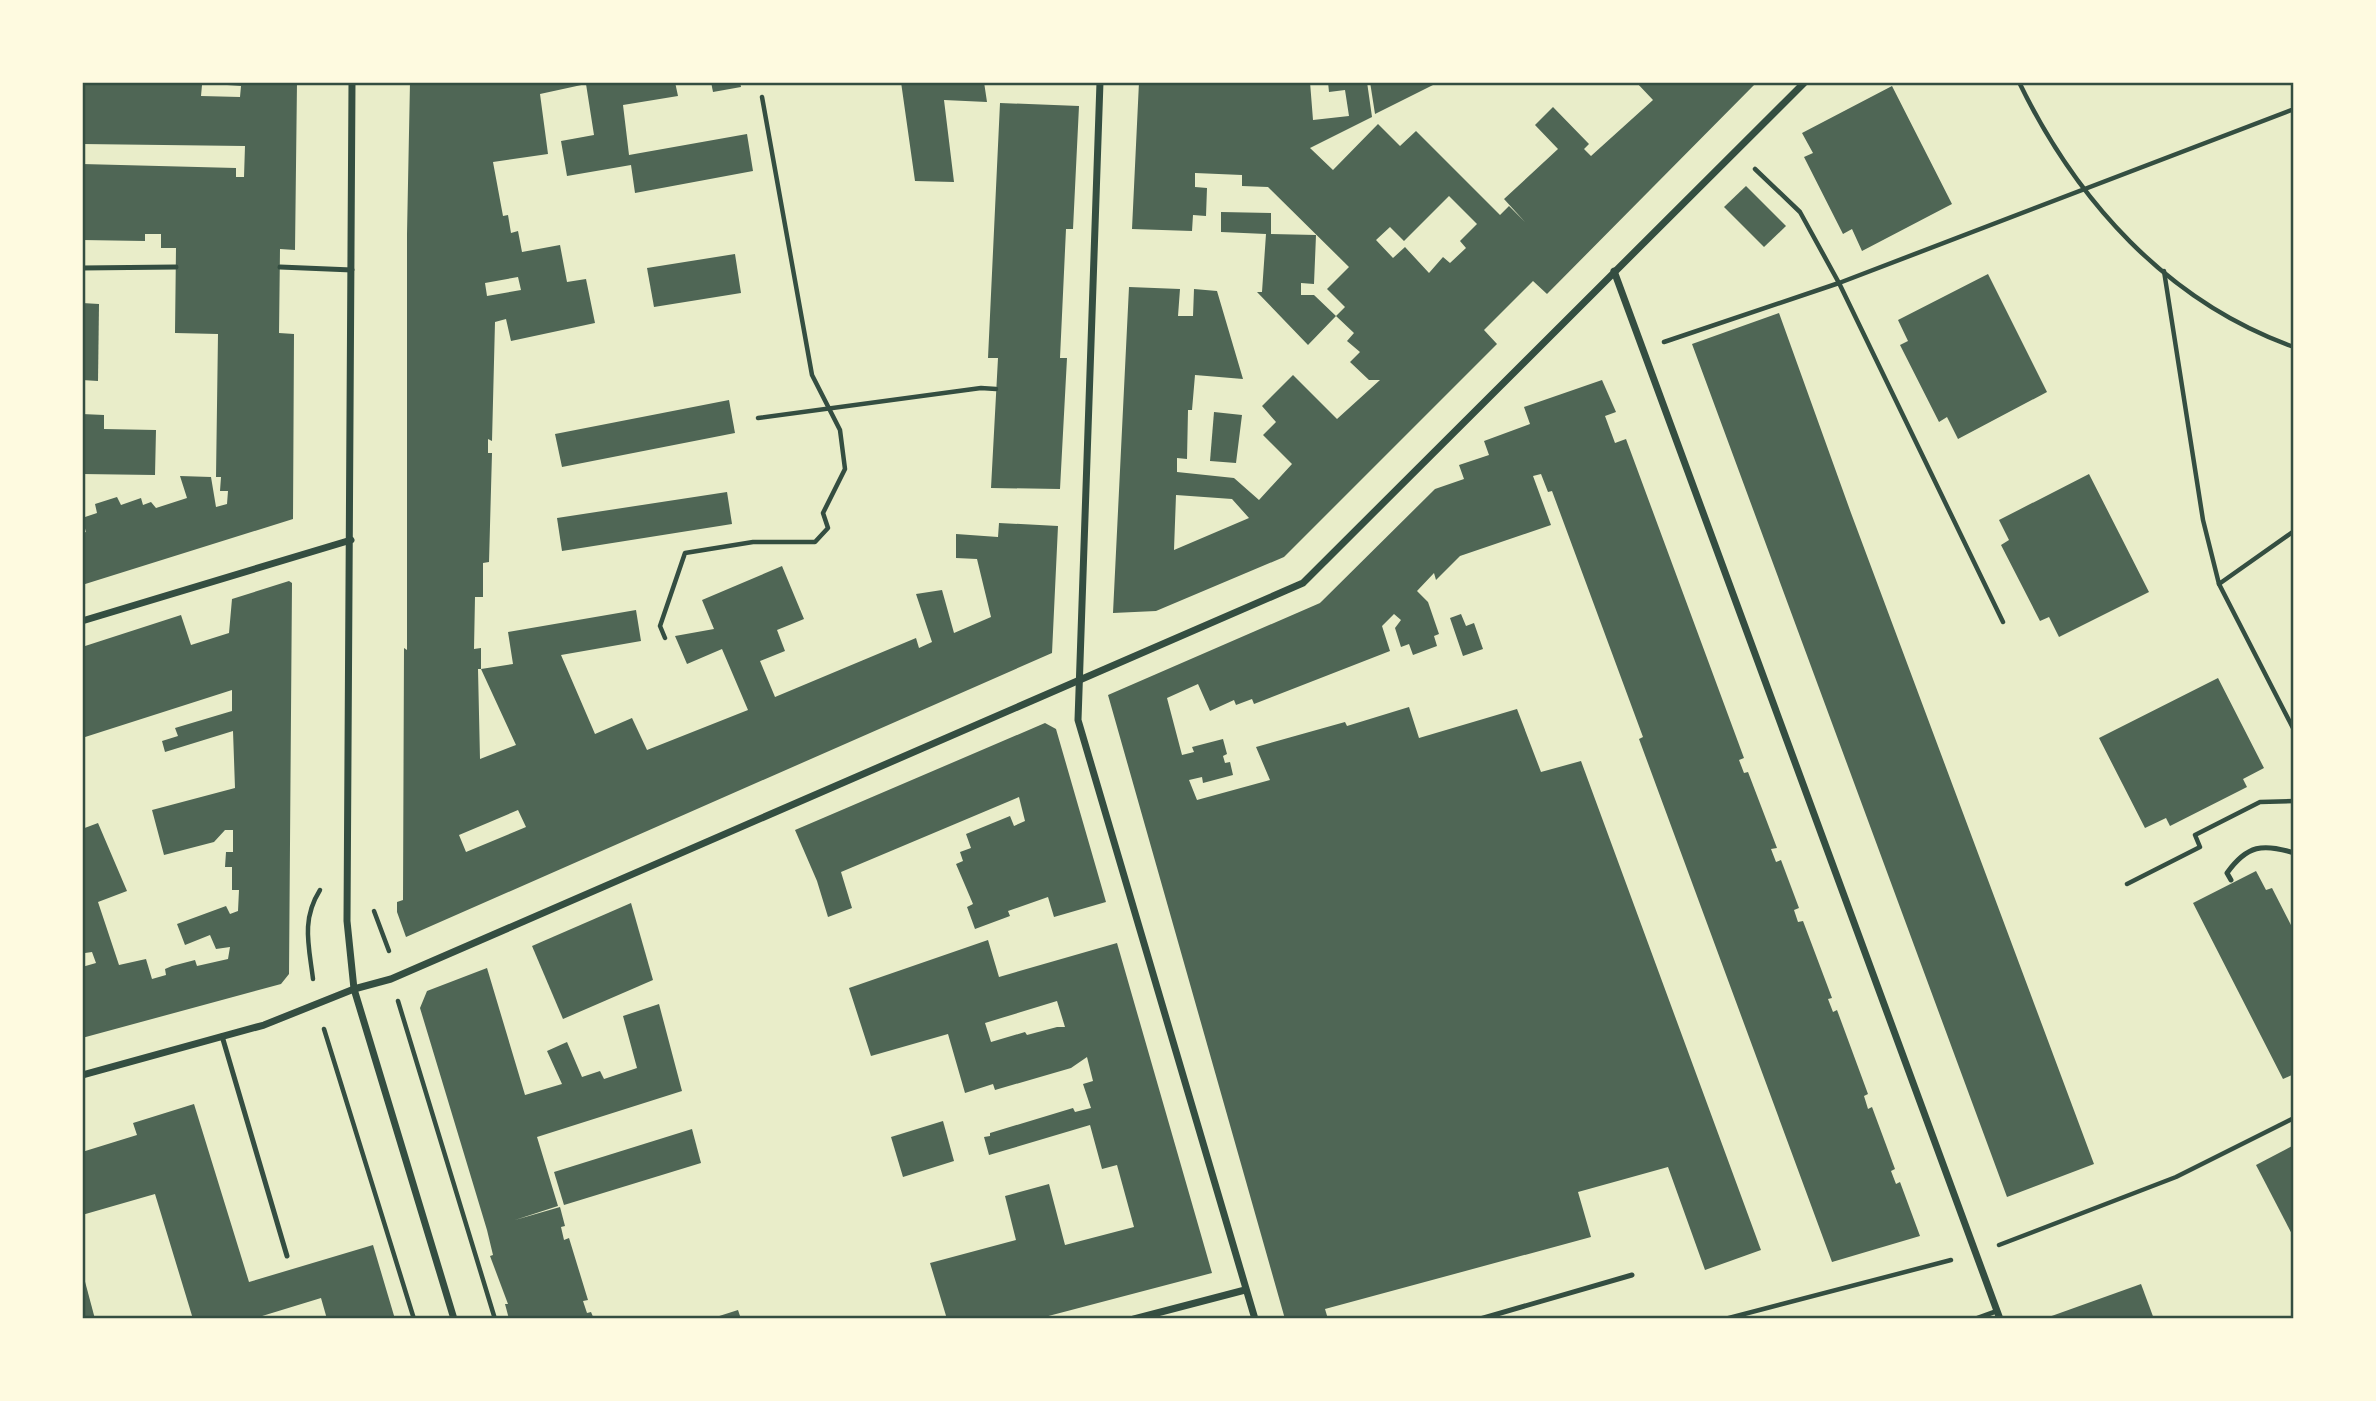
<svg xmlns="http://www.w3.org/2000/svg" width="2376" height="1401" viewBox="0 0 2376 1401" font-family="Raleway,sans-serif">
<rect width="100%" height="100%" fill="#e9edc9"/>
<g fill="#4f6655" fill-rule="evenodd">
<path d="M82,82L202,85L201,96L240,97L241,86L227,85V82H297L295,250L280,249L279,333L294,334L293,519L82,585V533L86,532L82,518L97,513L95,504L117,497L121,505L141,498L143,505L151,502L156,508L187,498L180,476L211,477L216,507L227,504L228,491H220L221,477H216L218,334L175,333L176,248H161V234H145V241L82,240V164L236,168V177H244L245,146L82,144Z"/>
<path d="M410,82H675L678,96L623,105L629,155L747,134L753,171L635,193L631,165L567,176L561,141L594,135L586,84L540,94L548,154L493,162L503,216L508,215L511,233L518,231L522,252L560,245L567,282L586,279L595,323L511,341L506,319L495,322L492,441L488,439V453H492L489,562L483,563V597H475L474,649L481,648V669H478L480,759L516,745L481,669L513,664L508,632L636,610L641,641L561,655L595,734L632,718L647,750L748,710L722,649L687,664L675,636L714,629L702,600L782,566L804,619L777,630L785,651L760,661L775,697L916,638L919,648L932,642L916,594L942,590L954,633L991,617L977,559L956,558V534L998,537L999,523L1058,526L1052,653L406,937L397,912V902L403,900L404,648L407,650V234ZM518,277L521,290L487,296L485,283ZM518,810L526,827L466,852L459,835Z"/>
<path d="M711,82H740L741,87L713,92Z"/>
<path d="M901,82H984L987,102L944,100L954,182L915,181Z"/>
<path d="M1139,82H1310L1313,120L1349,116L1345,90L1329,92L1328,82H1367L1372,117L1310,148L1333,170L1378,124L1400,146L1416,131L1500,215L1509,206L1525,222L1504,199L1558,149L1535,125L1553,107L1589,144L1584,149L1591,156L1653,100L1636,82H1757L1547,294L1533,281L1484,330L1497,344L1284,557L1156,611L1113,613L1129,287L1180,289L1178,316H1193L1194,289L1217,291L1243,379L1195,375L1192,410H1188L1187,459L1177,458V472L1234,478L1259,500L1292,464L1263,435L1276,422L1262,406L1293,375L1337,419L1380,380H1369L1350,362L1360,352L1347,341L1354,333L1336,316L1345,307L1327,289L1349,267L1268,187L1242,186V175L1195,173V187L1207,188L1206,216L1193,215L1192,231L1132,229ZM1449,196L1477,224L1460,241L1466,248L1450,263L1443,257L1429,273L1405,247L1393,258L1376,240L1390,227L1404,241ZM1176,495L1232,499L1249,518L1174,550Z"/>
<path d="M1370,82H1439L1375,114Z"/>
<path d="M1892,86L1952,204L1862,251L1852,229L1843,234L1804,157L1813,153L1802,133Z"/>
<path d="M1000,103L1079,106L1073,229H1066L1060,358H1067L1060,489L991,488L998,358H988Z"/>
<path d="M1746,186L1786,226L1764,247L1724,207Z"/>
<path d="M1221,212L1271,213V234L1316,235L1314,284L1301,283V295H1314L1336,316L1308,345L1257,292H1262L1266,234L1221,232Z"/>
<path d="M735,254L741,293L654,307L647,268Z"/>
<path d="M1988,274L2047,392L1958,439L1947,417L1939,422L1900,345L1908,341L1898,320Z"/>
<path d="M82,303L99,304L98,381L82,380Z"/>
<path d="M1779,313L1851,513L2094,1164L2007,1197L1692,344Z"/>
<path d="M1602,380L1616,412L1605,416L1615,443L1626,439L1744,758L1739,760L1744,773L1748,772L1777,848L1771,849L1776,862L1781,860L1799,908L1794,910L1798,922L1803,921L1832,998L1828,999L1833,1012L1837,1010L1868,1094L1864,1096L1868,1109L1872,1107L1895,1169L1891,1171L1896,1184L1900,1182L1920,1236L1832,1262L1639,739L1643,737L1552,491L1548,492L1541,474L1533,476L1551,525L1460,556L1436,580L1434,573L1417,591L1428,602L1439,634L1434,636L1437,646L1413,655L1409,644L1401,647L1395,628L1401,620L1394,614L1382,626L1390,651L1254,704L1252,699L1236,705L1234,700L1210,711L1198,684L1167,698L1182,755L1194,752L1192,747L1223,739L1227,754L1223,756L1225,763L1230,762L1233,775L1203,783L1202,777L1189,780L1197,800L1270,780L1256,747L1345,722L1347,726L1409,707L1419,738L1517,709L1541,772L1581,761L1761,1250L1705,1270L1668,1167L1578,1192L1591,1237L1325,1309L1328,1319H1285L1108,695L1320,603L1435,489L1464,479L1459,465L1489,455L1484,441L1530,424L1524,407Z"/>
<path d="M729,400L735,433L562,467L555,434Z"/>
<path d="M1214,412L1242,415L1236,463L1210,461Z"/>
<path d="M82,414L104,415V429L156,430L155,475L82,474Z"/>
<path d="M2089,474L2149,592L2059,637L2049,617L2040,621L2001,545L2009,540L1999,520Z"/>
<path d="M727,492L732,524L562,551L557,518Z"/>
<path d="M289,581L292,583L289,974L281,984L82,1038V967L96,963L92,952L85,953L82,946V829L98,823L127,891L98,902L119,965L146,959L152,979L166,975L165,969L172,966L195,960L197,966L228,959L230,947L216,949L210,935L185,945L177,924L226,906L230,914L238,911L239,890H232V867H225L226,852H233V830H225L214,842L164,855L152,810L235,788L233,731L165,752L162,741L178,736L175,728L232,711V690L82,738V647L181,615L191,645L229,633L232,599Z"/>
<path d="M1461,614L1466,626L1474,623L1483,649L1463,656L1450,618Z"/>
<path d="M2218,678L2264,768L2243,779L2247,787L2170,826L2166,818L2145,828L2099,738Z"/>
<path d="M1045,723L1056,729L1106,902L1054,917L1048,897L1008,911L1010,916L975,929L967,907L973,904L956,864L963,861L960,852L971,848L966,834L1010,816L1014,826L1025,821L1019,797L841,872L852,908L828,917L817,881L795,830Z"/>
<path d="M2256,871L2266,890L2272,888L2294,931V1074L2283,1079L2193,903Z"/>
<path d="M631,903L653,980L563,1019L532,946Z"/>
<path d="M988,940L999,977L1117,943L1212,1273L1037,1319H947L930,1263L1016,1240L1005,1196L1049,1184L1065,1245L1134,1227L1117,1165L1102,1169L1090,1125L989,1155L984,1137L990,1136V1133L1073,1108L1075,1112L1091,1108L1083,1084L1093,1081L1087,1057L1071,1068L995,1090L993,1084L965,1093L948,1034L871,1056L849,988ZM1057,1001L1065,1027H1057L1027,1035L1025,1032L991,1042L985,1023Z"/>
<path d="M487,968L525,1095L562,1084L547,1051L567,1042L582,1077L600,1071L604,1079L637,1068L623,1016L659,1004L682,1091L537,1137L558,1206L515,1220L560,1207L565,1226L561,1227L564,1240L569,1238L588,1300L583,1301L587,1313L591,1312L594,1319H509L505,1304H508L490,1256L493,1255L487,1230L420,1008L427,991Z"/>
<path d="M194,1104L249,1282L373,1245L395,1319H327L321,1298L252,1319H193L155,1194L82,1215V1152L137,1135L133,1123Z"/>
<path d="M943,1121L954,1161L903,1177L891,1137Z"/>
<path d="M692,1129L701,1163L564,1205L554,1172Z"/>
<path d="M2294,1145V1238L2256,1165Z"/>
<path d="M82,1274H83L95,1319H82Z"/>
<path d="M2141,1284L2154,1319H2046V1318Z"/>
<path d="M738,1310L741,1319H713V1318Z"/>
</g>
<g fill="none" stroke-linecap="round" stroke-linejoin="round">
<g stroke="#344e41" stroke-width="4.5">
<path d="M2019,82C2076,200 2167,302 2294,347"/>
<path d="M1755,169L1800,212L1839,283L2003,622"/>
<path d="M2164,271L2203,520L2219,584L2294,531"/>
<path d="M1664,342L1839,283L2294,109"/>
<path d="M758,418L981,388L996,389"/>
<path d="M2219,584L2294,730"/>
<path d="M665,638L660,626L685,553L753,542H815L828,528L823,513L845,469L840,430L812,375L762,97"/>
<path d="M2127,884L2200,847L2195,835L2260,802L2294,801"/>
<path d="M374,911L389,951"/>
<path d="M313,979C309,946 301,920 320,890"/>
<path d="M398,1001L495,1319"/>
<path d="M324,1029L414,1319"/>
<path d="M1999,1245L2176,1177L2294,1118"/>
<path d="M1725,1319L1951,1260"/>
</g>
<g stroke="#344e41" stroke-width="5">
<path d="M280,267L352,270"/>
<path d="M82,268L176,267"/>
<path d="M2231,880L2227,873C2247,845 2263,843 2294,853"/>
<path d="M222,1036L287,1256"/>
<path d="M1480,1319L1632,1275"/>
<path d="M1975,1319L1997,1311"/>
</g>
<g stroke="#344e41" stroke-width="7">
<path d="M352,82L347,921L354,989L454,1319"/>
<path d="M1100,82L1078,720L1255,1319"/>
<path d="M1614,271L2000,1319"/>
<path d="M82,621L351,540"/>
<path d="M82,1075L264,1025L354,989L391,979L1303,583L1805,82"/>
<path d="M1134,1319L1245,1290"/>
</g>
</g>
<rect width="2376" height="1401" fill="none" stroke="#fefae0" stroke-width="168"/>
<rect x="84" y="84" width="2208" height="1233" fill="none" stroke="#344e41" stroke-width="2.5"/>
</svg>
